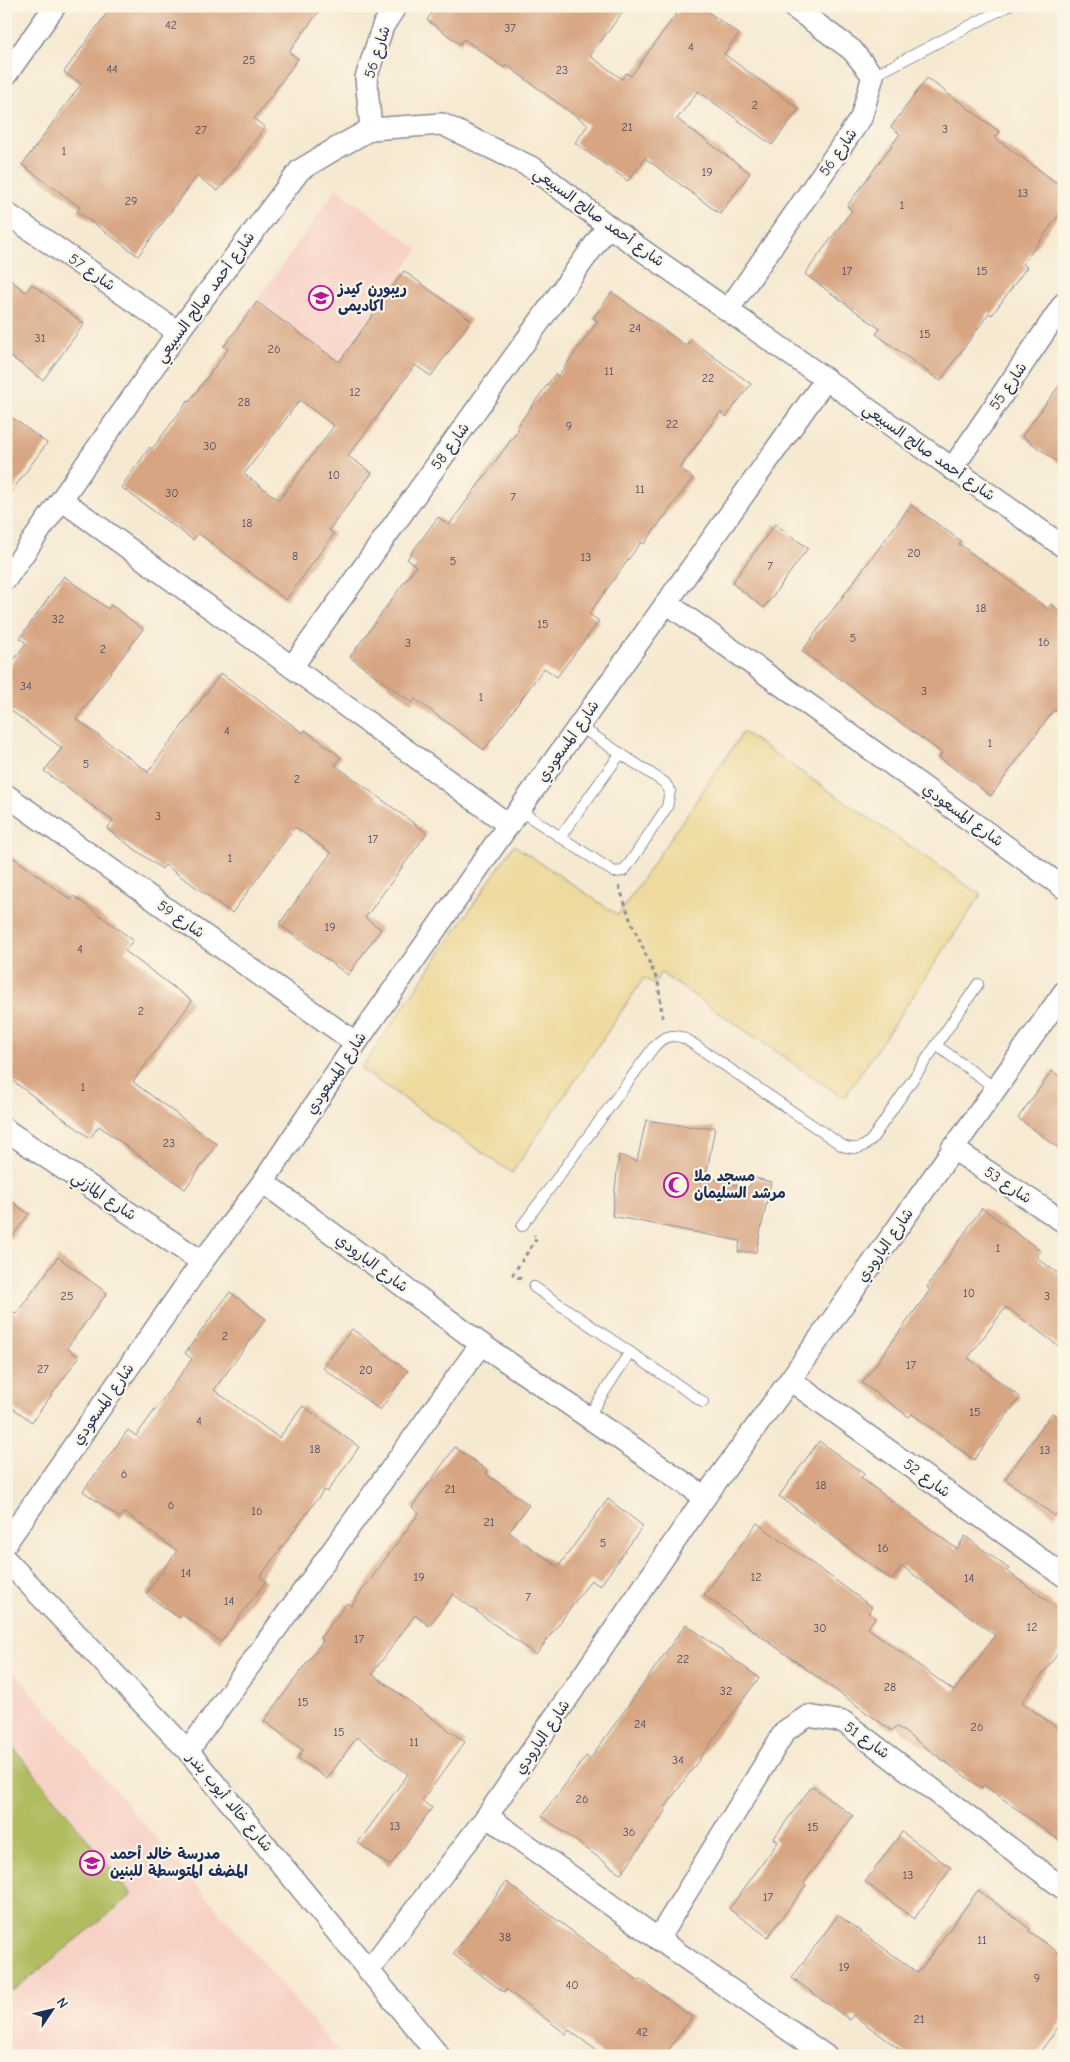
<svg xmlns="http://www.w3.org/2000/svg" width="1070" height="2062" viewBox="0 0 1070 2062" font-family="'Comic Neue','Playpen Sans Arabic',sans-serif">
<rect width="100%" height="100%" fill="#fcf5e5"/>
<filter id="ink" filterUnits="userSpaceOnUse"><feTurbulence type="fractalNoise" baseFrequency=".02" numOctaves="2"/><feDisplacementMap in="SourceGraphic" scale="10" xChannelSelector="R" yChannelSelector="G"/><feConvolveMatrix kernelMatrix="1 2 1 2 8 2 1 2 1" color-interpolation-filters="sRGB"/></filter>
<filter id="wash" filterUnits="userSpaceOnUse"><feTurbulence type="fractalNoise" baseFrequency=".0096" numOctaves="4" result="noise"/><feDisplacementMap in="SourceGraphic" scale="20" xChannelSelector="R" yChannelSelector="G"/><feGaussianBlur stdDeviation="1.12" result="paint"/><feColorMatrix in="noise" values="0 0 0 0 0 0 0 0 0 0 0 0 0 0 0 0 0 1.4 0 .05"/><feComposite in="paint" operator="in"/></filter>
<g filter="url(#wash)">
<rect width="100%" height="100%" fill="#f6e9d1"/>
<g fill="#f7d1c6">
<path d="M337,189L418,249L306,405L224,346Z"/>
<path d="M10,1667L342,2056H6V1670Z"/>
</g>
<path fill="#b0bc5e" stroke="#66765e" d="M6,1738L132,1895L13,1991L6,1983Z"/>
<path fill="#eeda9e" stroke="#84847e" d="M743,732L981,895L844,1098L661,973L653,984L644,978L512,1173L361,1069L514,845L618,915Z"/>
<g id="blocks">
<g fill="#d7a582" fill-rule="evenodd">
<path d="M112,6H323L289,52L298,59L254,119L265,127L218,191L197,176L138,256L77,211L80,207L22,165L81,84L64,72Z"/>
<path d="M437,6H627L590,56L622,79L626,73L631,76L682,6H700L739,34L724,54L799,109L772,145L698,91L677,119L750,173L720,214L645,158L628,181L575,143L588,125L506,65L504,68L464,39L460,44L427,20Z"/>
<path d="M927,78L1000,132L995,138L1064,188V208L1023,264L1027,267L992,315L989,313L940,381L876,334L880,329L805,274L852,210L847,206L900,134L891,127Z"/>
<path d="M404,271L471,320L431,376L415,365L348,456L372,473L329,530L334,534L286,600L198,533L193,540L121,487L150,447L152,449L188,401L189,402L228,349L224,346L257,302L339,362ZM300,400L334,426L279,500L244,474Z"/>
<path d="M6,277L26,292L32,284L84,324L43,380L6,353Z"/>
<path d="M612,292L686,346L690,339L751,384L726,417L720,412L680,468L693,478L644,544L641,542L589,614L599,621L557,677L544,668L484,750L415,699L412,703L350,657L416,566L407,559L438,517L449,525L519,429L516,428L555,374L558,376L598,321L593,318Z"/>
<path d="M1064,379V467L1022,436Z"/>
<path d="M6,413L47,443L6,499Z"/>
<path d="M911,505L961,541L959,544L1048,609L1051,604L1064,614V702L1057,711L1054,710L991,796L939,757L942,753L802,651Z"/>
<path d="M775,524L808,548L764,608L732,583Z"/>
<path d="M64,576L108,609L111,605L143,629L76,719L148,772L221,673L303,733L305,730L341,757L335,765L427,833L365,918L381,929L348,975L279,924L331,853L295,827L232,913L165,865L162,869L107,829L113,821L44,771L62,748L6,707V671L26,643L20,638Z"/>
<path d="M6,852L71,900L74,896L133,940L125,951L192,1001L133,1082L217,1144L185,1189L99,1126L90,1138L6,1076Z"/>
<path d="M1052,1071L1064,1080V1152L1018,1118Z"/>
<path d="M646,1120L700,1128L715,1127L706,1177L748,1188L755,1178L771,1182L756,1252H738L740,1241L612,1216L619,1155L637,1161Z"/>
<path d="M6,1197L29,1214L6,1245Z"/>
<path d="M982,1208L1041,1251L1036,1257L1064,1278V1350L1006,1307L968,1358L1020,1397L974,1460L912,1414L909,1417L862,1383L930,1290L927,1287Z"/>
<path d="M58,1257L107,1293L67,1348L79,1357L32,1422L6,1403V1306L16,1314Z"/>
<path d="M230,1292L266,1319L214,1390L279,1438L303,1406L359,1447L327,1492L324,1490L260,1577L266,1581L221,1642L182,1614L179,1618L146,1594L177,1551L124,1512L120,1518L83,1491L128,1430L136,1436L192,1359L185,1353Z"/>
<path d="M352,1329L408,1371L380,1410L323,1368Z"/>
<path d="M1052,1413L1064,1421V1503L1055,1516L1005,1479Z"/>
<path d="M819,1441L864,1474L861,1478L957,1549L965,1536L1009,1569L1007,1571L1064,1613V1645L1022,1702L1064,1733V1844L984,1785L981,1788L896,1726L892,1731L704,1595L757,1523L872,1607L868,1613L875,1618L868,1628L954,1691L973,1666L995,1635L902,1566L892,1580L779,1496Z"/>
<path d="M455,1447L488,1471L486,1474L529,1505L509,1532L558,1567L608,1499L643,1526L600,1586L591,1580L536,1655L453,1594L429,1626L415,1615L372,1674L465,1742L422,1801L432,1808L390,1866L358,1843L408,1774L357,1737L327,1779L298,1758L303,1750L264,1721L323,1641L320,1638L347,1603L351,1606L419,1513L412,1507Z"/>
<path d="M686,1624L759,1678L713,1740L664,1809L666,1811L621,1874L542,1816L586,1756L590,1759Z"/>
<path d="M812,1786L853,1816L804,1883L806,1885L768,1937L729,1909L778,1842L774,1838Z"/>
<path d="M902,1832L951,1868L914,1919L865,1882Z"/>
<path d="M506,1882L639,1981L640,1979L692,2017L664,2056H604L569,2030L566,2034L506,1989L504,1992L453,1954Z"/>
<path d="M978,1890L1030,1929L1029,1931L1064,1957V2019L1037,2056H909L853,2015L850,2020L792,1978L838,1915L918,1973Z"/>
</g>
</g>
</g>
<g filter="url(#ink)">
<use href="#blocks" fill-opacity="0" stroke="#888c98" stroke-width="1"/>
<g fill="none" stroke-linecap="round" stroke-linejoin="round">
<defs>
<g id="service">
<path d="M873,76L1008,6"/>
<path d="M519,810L614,872L623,871L629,864L667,807L670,791L665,783L579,726"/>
<path d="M560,837L621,753"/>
<path d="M936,1045L995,1088"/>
<path d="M522,1226L653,1048C663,1036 672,1033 686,1039L843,1146C855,1150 863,1149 872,1139L978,984"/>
<path d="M534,1287L703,1402"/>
<path d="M588,1417L630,1352"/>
</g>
<g id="minor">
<path d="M6,75L55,6"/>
<path d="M371,129L366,78L383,26L396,6"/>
<path d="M6,213L178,332"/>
<path d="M728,310L861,118L873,76L852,50L792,6"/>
<path d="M952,469L1064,303"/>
<path d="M62,500L509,825"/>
<path d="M6,579L178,332L300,170L335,149L371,129L442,124L535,169L608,226L1064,547"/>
<path d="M667,603L1064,888"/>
<path d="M292,667L608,226"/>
<path d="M6,795L356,1043"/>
<path d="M6,1130L202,1262"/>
<path d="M952,1148L1064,1222"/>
<path d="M263,1182L481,1344L705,1497"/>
<path d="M790,1380L1064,1576"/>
<path d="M6,1543L202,1262L263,1182L356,1043L519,810L826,379"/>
<path d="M6,1560L188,1751L439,2056"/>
<path d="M188,1751L481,1344"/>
<path d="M487,1816L658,1939L826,2056"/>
<path d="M658,1939L785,1731L808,1716L844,1722L1064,1889"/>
<path d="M369,1970L487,1816L705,1497L790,1380L1064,992"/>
</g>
</defs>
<use href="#service" stroke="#888c98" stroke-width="12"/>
<use href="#minor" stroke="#888c98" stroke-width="24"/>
<g stroke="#888c98" stroke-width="3" stroke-dasharray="4 4" stroke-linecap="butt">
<path d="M619,886L630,919L658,982L663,1022"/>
<path d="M521,1279L513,1274L537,1238L534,1235"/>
</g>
<use href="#service" stroke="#fff" stroke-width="10"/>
<use href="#minor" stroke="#fff" stroke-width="21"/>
</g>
</g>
<defs>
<symbol id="school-ring" viewBox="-11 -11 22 22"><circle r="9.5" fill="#fcf5e5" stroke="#b5179e" stroke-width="1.5"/><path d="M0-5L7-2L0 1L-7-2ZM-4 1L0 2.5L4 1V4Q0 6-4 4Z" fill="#b5179e"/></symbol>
<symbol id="mosque-ring" viewBox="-11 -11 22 22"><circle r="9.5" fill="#fcf5e5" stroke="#b5179e" stroke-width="1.5"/><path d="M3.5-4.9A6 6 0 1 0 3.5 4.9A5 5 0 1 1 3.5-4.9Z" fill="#b5179e"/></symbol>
</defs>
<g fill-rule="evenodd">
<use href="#school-ring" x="307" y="284" width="28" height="28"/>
<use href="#mosque-ring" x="662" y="1171" width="28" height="28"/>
<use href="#school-ring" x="78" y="1849" width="28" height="28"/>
</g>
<g text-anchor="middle" stroke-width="4.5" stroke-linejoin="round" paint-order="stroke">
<g font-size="12" fill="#4a4c67">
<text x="171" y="29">42</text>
<text x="510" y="32">37</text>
<text x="691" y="51">4</text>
<text x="249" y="64">25</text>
<text x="112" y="73">44</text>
<text x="562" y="74">23</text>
<text x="755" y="109">2</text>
<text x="627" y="131">21</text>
<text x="945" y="133">3</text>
<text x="201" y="134">27</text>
<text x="64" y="155">1</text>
<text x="707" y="176">19</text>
<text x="1023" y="197">13</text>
<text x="131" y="205">29</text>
<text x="902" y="209">1</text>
<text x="847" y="275">17</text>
<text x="982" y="275">15</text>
<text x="635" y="332">24</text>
<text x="925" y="338">15</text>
<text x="40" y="342">31</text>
<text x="274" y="353">26</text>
<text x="609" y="375">11</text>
<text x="708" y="382">22</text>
<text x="355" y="396">12</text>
<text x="244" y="406">28</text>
<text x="672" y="428">22</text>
<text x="569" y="430">9</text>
<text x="210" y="450">30</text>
<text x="334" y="479">10</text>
<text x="640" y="493">11</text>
<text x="172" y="497">30</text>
<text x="513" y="501">7</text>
<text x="247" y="527">18</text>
<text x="914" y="557">20</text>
<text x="295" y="560">8</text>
<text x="586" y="561">13</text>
<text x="453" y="565">5</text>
<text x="770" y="570">7</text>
<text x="981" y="612">18</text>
<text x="58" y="623">32</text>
<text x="543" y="628">15</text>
<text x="853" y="642">5</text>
<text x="1044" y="646">16</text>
<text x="408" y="647">3</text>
<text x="103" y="653">2</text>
<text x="26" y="690">34</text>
<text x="924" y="695">3</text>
<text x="481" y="701">1</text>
<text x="227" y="735">4</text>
<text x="990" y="747">1</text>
<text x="86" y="768">5</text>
<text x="297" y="783">2</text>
<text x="158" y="820">3</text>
<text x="373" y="843">17</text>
<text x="230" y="862">1</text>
<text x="330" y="931">19</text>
<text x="80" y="953">4</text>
<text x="141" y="1015">2</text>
<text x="83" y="1091">1</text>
<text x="169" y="1147">23</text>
<text x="998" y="1252">1</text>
<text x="969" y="1297">10</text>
<text x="67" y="1300">25</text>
<text x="1047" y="1300">3</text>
<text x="225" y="1340">2</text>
<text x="911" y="1369">17</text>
<text x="43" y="1373">27</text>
<text x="366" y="1374">20</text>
<text x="975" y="1416">15</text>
<text x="199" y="1425">4</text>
<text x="315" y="1453">18</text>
<text x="1045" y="1454">13</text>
<text x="124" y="1478">6</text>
<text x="821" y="1489">18</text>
<text x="450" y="1493">21</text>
<text x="171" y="1509">6</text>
<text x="257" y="1515">16</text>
<text x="489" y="1526">21</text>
<text x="603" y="1547">5</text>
<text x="883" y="1552">16</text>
<text x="186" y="1577">14</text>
<text x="419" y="1581">19</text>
<text x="756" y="1581">12</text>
<text x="969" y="1582">14</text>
<text x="528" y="1601">7</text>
<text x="229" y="1605">14</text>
<text x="1032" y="1631">12</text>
<text x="820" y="1632">30</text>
<text x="359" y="1643">17</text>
<text x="683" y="1663">22</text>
<text x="890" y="1691">28</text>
<text x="726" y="1695">32</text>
<text x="303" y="1706">15</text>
<text x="640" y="1728">24</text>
<text x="977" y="1731">26</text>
<text x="339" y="1736">15</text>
<text x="414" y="1746">11</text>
<text x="678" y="1764">34</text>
<text x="582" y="1803">26</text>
<text x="395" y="1830">13</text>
<text x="813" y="1831">15</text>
<text x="629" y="1836">36</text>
<text x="908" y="1879">13</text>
<text x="768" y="1901">17</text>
<text x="505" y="1941">38</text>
<text x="982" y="1944">11</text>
<text x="844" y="1971">19</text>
<text x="1037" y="1982">9</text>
<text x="572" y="1989">40</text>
<text x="919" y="2023">21</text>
<text x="642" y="2036">42</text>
</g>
<g font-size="15" fill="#1b2f5e" stroke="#fcf5e5">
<text transform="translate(377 52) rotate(-72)" y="5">شارع 56</text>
<text transform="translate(838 152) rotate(-55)" y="5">شارع 56</text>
<text transform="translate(599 217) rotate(36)" y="5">شارع أحمد صالح السبيعي</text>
<text transform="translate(92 272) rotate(35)" y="5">شارع 57</text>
<text transform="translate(205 297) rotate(-54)" y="5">شارع أحمد صالح السبيعي</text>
<text transform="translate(1008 386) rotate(-56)" y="5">شارع 55</text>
<text transform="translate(450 446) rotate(-54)" y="5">شارع 58</text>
<text transform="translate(929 452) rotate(35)" y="5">شارع أحمد صالح السبيعي</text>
<text transform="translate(568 741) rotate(-55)" y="5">شارع المسعودي</text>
<text transform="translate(963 815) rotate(36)" y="5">شارع المسعودي</text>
<text transform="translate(181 919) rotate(35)" y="5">شارع 59</text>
<text transform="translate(336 1073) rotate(-56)" y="5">شارع المسعودي</text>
<text transform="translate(1008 1185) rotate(34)" y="5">شارع 53</text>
<text transform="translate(104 1196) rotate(34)" y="5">شارع المازني</text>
<text transform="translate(885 1245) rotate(-55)" y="5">شارع البارودي</text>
<text transform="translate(372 1263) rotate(37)" y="5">شارع البارودي</text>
<text transform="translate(103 1404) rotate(-55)" y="5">شارع المسعودي</text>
<text transform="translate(927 1478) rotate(36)" y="5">شارع 52</text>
<text transform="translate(542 1737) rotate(-56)" y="5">شارع البارودي</text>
<text transform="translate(867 1740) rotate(36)" y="5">شارع 51</text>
<text transform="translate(230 1802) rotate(50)" y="5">شارع خالد أيوب بندر</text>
</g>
<g font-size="15" font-weight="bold" fill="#1b2f5e" stroke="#fcf5e5" text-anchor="start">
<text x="338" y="294">ريبورن كيدز<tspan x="338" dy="17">اكاديمى</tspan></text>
<text x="694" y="1181">مسجد ملا<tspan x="694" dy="17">مرشد السليمان</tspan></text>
<text x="110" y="1859">مدرسة خالد أحمد<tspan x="110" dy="17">المضف المتوسطة للبنين</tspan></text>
</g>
</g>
<rect width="1070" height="2062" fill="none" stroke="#fcf5e5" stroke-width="25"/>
<g transform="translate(52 2010) rotate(55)" stroke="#fcf5e5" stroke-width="4" paint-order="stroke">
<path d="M0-4L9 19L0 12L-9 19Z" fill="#1b2f5e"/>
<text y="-8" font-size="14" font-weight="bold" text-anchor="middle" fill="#1b2f5e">N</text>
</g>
</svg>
